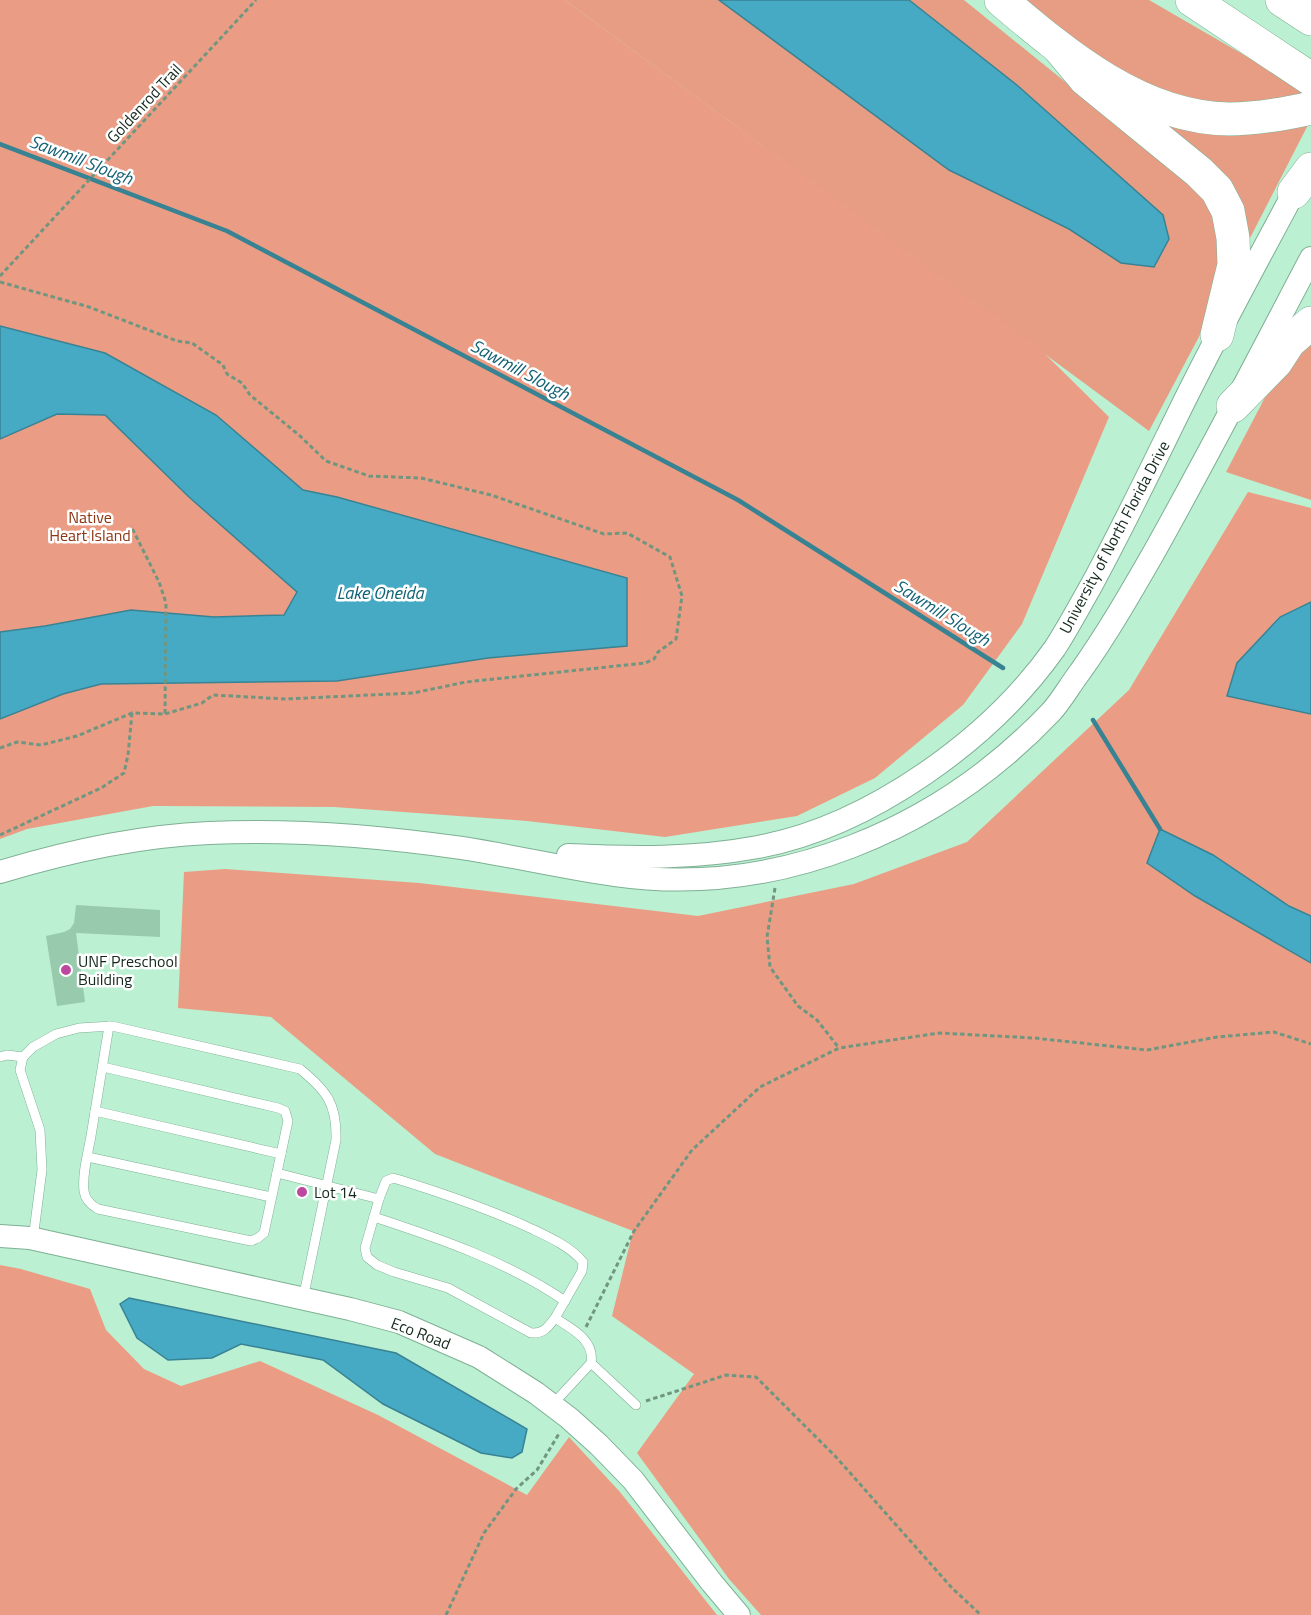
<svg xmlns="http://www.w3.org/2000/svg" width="1311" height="1615" viewBox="0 0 1311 1615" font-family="'Titillium Web',sans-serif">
<rect width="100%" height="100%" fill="#bcf0d2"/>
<g fill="#e79d84">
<path d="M565,0H719L949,170L1070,229L1121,263L1163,215L1018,86L909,0H964L1222,209L1219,299L1149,431Z"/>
<path d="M1024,0H1149L1270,70L1310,97L1238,110L1131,82Z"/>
<path d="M1141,108L1310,121L1248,242Z"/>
<path d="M1311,329V500L1226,472L1285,359Z"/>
</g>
<g fill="#ea9d84">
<path d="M0,0H565L1042,351L1109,417L1022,624L963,705L875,778L797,816L665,837L527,821L334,807L153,806L27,829L0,839V719L63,694L101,684L337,681L488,658L627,645V578L337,497L303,490L216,415L105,353L0,326Z"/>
<path d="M57,414L105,415L189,497L297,592L284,615L45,626L0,632V439Z"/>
<path d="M1248,492L1311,508V602L1279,617L1237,663L1227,696L1311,714V916C1258,892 1212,855 1160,830L1147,863L1311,963V1615H761L729,1579L637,1453L694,1374L612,1316L633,1231L435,1154L271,1017L178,1008L184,872L225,869L419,883L698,916L854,884L967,842L1129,690Z"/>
<path d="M0,1265L21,1269L90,1289L106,1330L144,1369L181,1386L260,1361L378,1415L527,1495L569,1437L620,1492L717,1615H0Z"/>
</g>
<g fill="#47aac5" stroke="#388393" stroke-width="1.5">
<path d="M719,0H909L1018,86L1163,215L1169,239L1154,267L1121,263L1069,229L949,170Z"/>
<path d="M0,326L105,353L216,415L303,490L337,497L627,578V646L488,658L337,681L101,684L63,694L0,719V632L45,626L131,610L214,617L284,615L297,592L189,497L105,415L57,414L0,439Z"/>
<path d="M1311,602V714L1227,696L1237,663L1280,617Z"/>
<path d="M1160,829L1213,855L1289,906L1311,916V963L1195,896L1147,863Z"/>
<path d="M129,1298L396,1353L527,1429L522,1452L512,1458L481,1453L383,1404L323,1360L241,1344L212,1358L168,1360L137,1338L120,1304Z"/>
</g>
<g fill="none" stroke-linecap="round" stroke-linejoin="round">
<g stroke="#388393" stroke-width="4.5">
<path d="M0,144L227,231L738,500L1003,668"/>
<path d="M1093,720L1160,829"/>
</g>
</g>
<path fill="#98cbae" d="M76,905L160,910V937L76,933L85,1002L57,1006L46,936L64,932L70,929L74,923Z"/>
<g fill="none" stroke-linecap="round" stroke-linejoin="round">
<defs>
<g id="service">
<path d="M0,1057L7,1055L23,1057"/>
<path d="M103,1067L278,1108L285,1111L288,1121L264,1233L258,1238L251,1241L98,1209C91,1205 85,1199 84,1191C82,1174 88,1153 91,1136C97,1099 103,1063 109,1026"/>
<path d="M95,1111L281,1154"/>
<path d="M88,1157L271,1197"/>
<path d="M277,1173L379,1199L365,1248L367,1257L377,1265L394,1272L448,1288L531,1333C544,1334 548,1327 555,1318C572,1329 595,1340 591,1363L552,1405"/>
<path d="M379,1199L386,1181L393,1178L400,1180C445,1194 489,1209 532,1229C549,1237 571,1247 583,1262L582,1271L555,1318"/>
<path d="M374,1217C441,1239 506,1261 565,1301"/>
<path d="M33,1239L42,1170L40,1130L20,1070L23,1057L33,1047L56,1034L79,1028L112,1026L300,1069C327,1091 337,1104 336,1140L303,1299"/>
<path d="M591,1363L636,1405"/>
</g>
<g id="tertiary">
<path d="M568,855C634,858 693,859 758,847C870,826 990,740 1055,648C1068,628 1079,607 1091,586C1121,531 1149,473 1177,416C1216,336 1259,258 1301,179"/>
<path d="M0,872C66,852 140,836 209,833C293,829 379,836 462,848C513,856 564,868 615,875C778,898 939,830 1051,712C1062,700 1070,685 1080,672C1107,634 1130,594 1153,554C1208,456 1259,357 1311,258"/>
<path d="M0,1236L30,1238L350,1309L399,1322L479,1357L536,1393L569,1418L599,1445L633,1480L712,1583L739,1615"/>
</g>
<g id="motorway">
<path d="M1001,0C1065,54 1140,118 1229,119C1257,119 1284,114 1311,108"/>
<path d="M1192,0L1311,79"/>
<path d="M1282,0L1311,19"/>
<path d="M1060,49L1085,79L1199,172L1217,190L1228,211L1233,238L1234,265L1217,335"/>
<path d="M1294,192L1311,169"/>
<path d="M1233,406L1276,362L1289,342L1311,323"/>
</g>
</defs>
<use href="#service" stroke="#7eb094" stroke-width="10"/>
<use href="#tertiary" stroke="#7eb094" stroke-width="24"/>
<use href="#motorway" stroke="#7eb094" stroke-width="34"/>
<g stroke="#709680" stroke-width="3" stroke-dasharray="4.5 3" stroke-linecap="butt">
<path d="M0,276L256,0"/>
<path d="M0,282L89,307L177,341L192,343L223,365L227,374L242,383L250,395L299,435L326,461L369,476L421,478L491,495L604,534L627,533L670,557L682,596L676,639L658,652L654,659L645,663L466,682L413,693L285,699L213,695L202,703L165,714"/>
<path d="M0,748L17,742L41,745L77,736L132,713L165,714L166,603L159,582L131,526"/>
<path d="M0,835L101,788L124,773L128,755L132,713"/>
<path d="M775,888L767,937L770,967L798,1006L817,1020L839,1048"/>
<path d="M586,1327L634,1231L692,1150L760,1087L839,1048L939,1033L1034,1038L1147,1050L1217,1037L1274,1032L1311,1044"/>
<path d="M646,1401L726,1375L756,1377L836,1457L952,1588L981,1615"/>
<path d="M446,1615L484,1533L516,1489L537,1470L560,1432"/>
</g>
<use href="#service" stroke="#fff" stroke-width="9"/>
<use href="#tertiary" stroke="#fff" stroke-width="22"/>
<use href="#motorway" stroke="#fff" stroke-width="33"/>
</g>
<g fill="#bd489f" stroke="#fff" stroke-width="2">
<circle cx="66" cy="970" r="6"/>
<circle cx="302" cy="1192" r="6"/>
</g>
<g text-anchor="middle" stroke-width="5" stroke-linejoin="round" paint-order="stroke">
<g font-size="16" fill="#14281d" stroke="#fff">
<text transform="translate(144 103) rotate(-47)" y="6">Goldenrod Trail</text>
<text transform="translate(1114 537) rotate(-62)" y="6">University of North Florida Drive</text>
<text transform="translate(421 1333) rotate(21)" y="6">Eco Road</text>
</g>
<g font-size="16" fill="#8e3513" stroke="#fff">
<text x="90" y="523">Native<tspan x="90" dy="18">Heart Island</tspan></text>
</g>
<g font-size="16" fill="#14281d" stroke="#fff" text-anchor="start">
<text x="78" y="967">UNF Preschool<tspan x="78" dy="18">Building</tspan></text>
<text x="314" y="1198">Lot 14</text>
</g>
<g font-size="18" font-style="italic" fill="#126275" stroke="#fff">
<text transform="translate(81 160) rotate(21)" y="6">Sawmill Slough</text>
<text transform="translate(520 370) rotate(28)" y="6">Sawmill Slough</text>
<text x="380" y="599">Lake Oneida</text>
<text transform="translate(942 613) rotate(32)" y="6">Sawmill Slough</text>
</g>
</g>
</svg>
